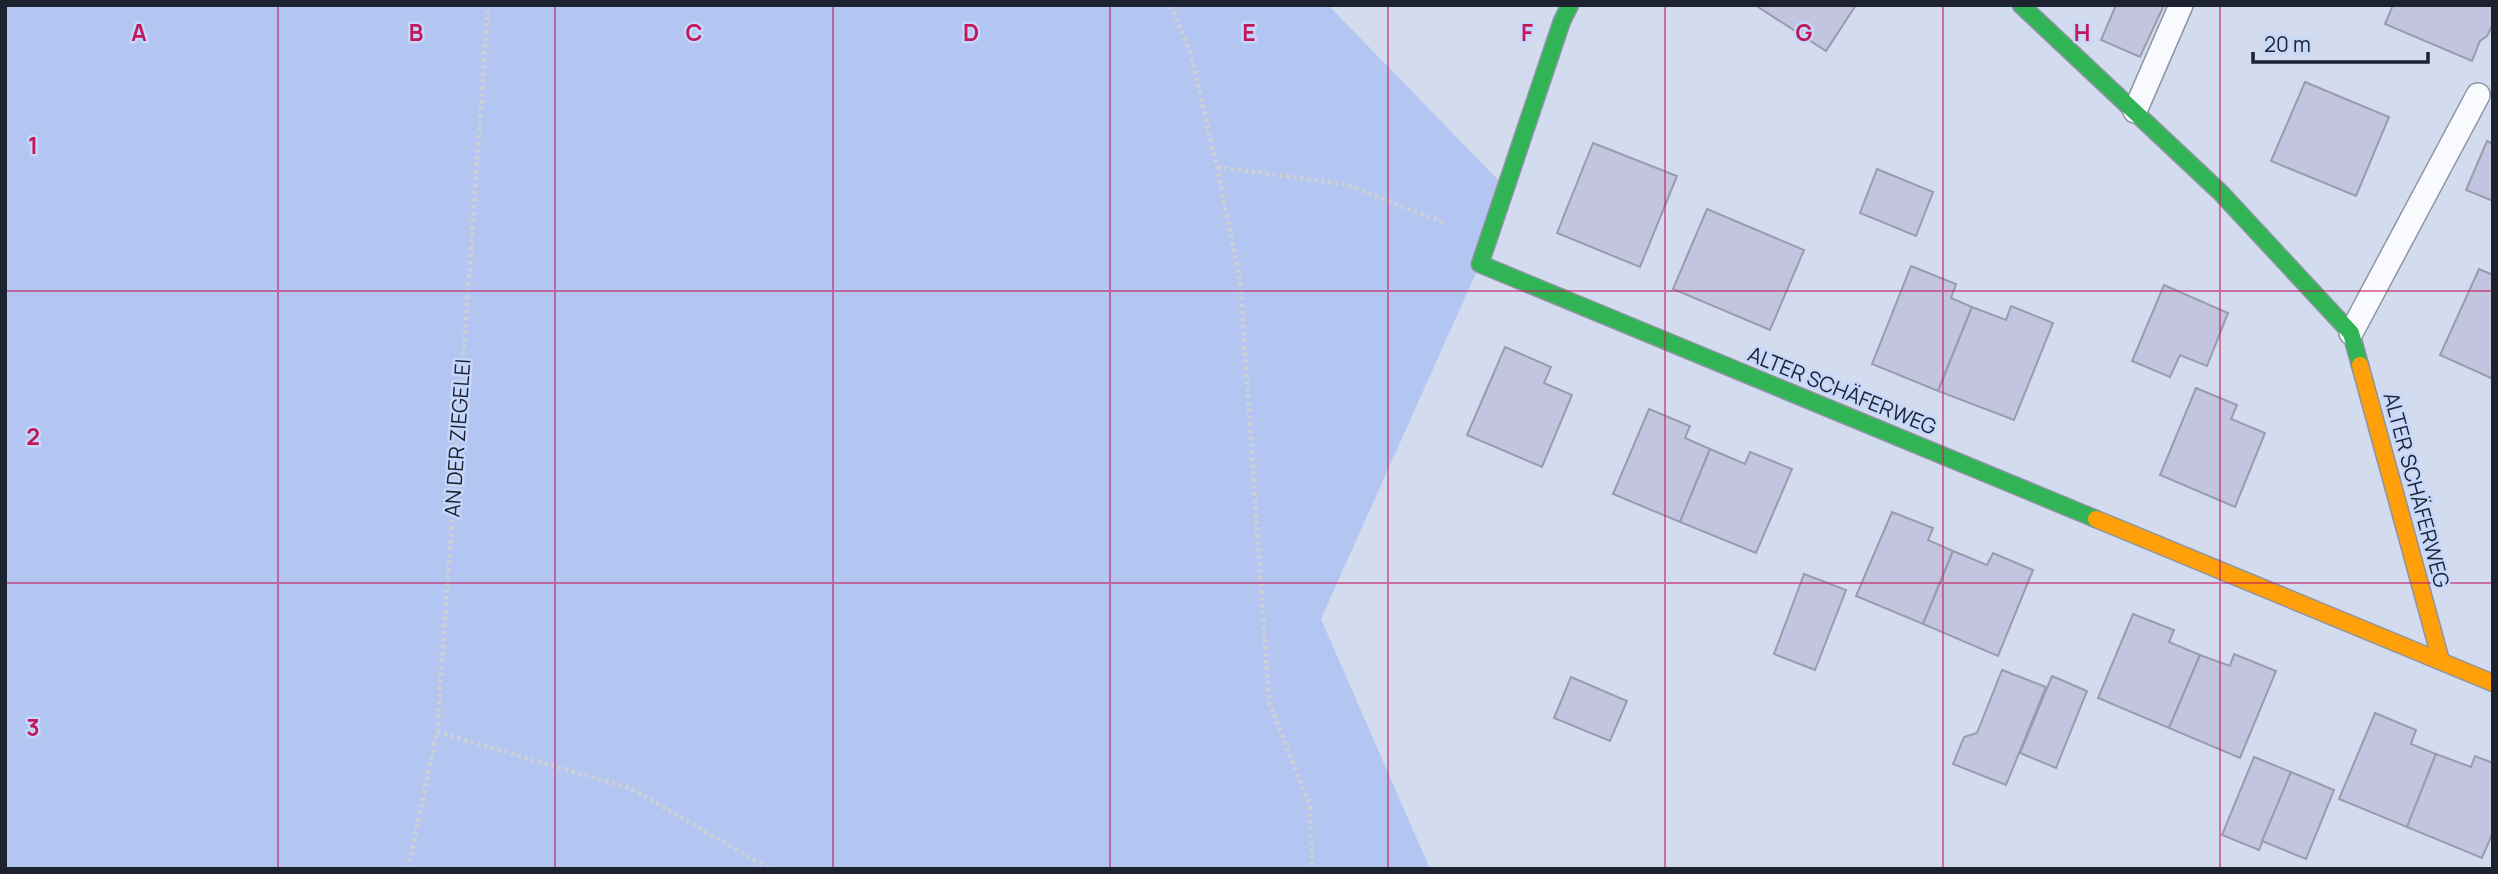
<svg xmlns="http://www.w3.org/2000/svg" width="2498" height="874" viewBox="0 0 2498 874" font-family="Manrope,sans-serif">
<rect width="100%" height="100%" fill="#d3dbef"/>
<path fill="#b3c6f1" d="M5,5H1328L1506,188L1480,264L1321,619L1430,869H5Z"/>
<g fill="#c2c4e0" stroke="#999cac" stroke-width="2">
<path d="M1755,5H1856L1826,51Z"/>
<path d="M2116,5H2164L2140,57L2101,40Z"/>
<path d="M2393,5H2493V24L2487,36L2480,41L2472,61L2385,24Z"/>
<path d="M2305,82L2389,117L2356,196L2271,161Z"/>
<path d="M2487,141L2493,144V201L2466,190Z"/>
<path d="M1593,143L1677,176L1640,267L1557,233Z"/>
<path d="M1877,169L1933,192L1916,236L1860,213Z"/>
<path d="M1707,209L1804,250L1770,330L1673,289Z"/>
<path d="M1911,266L1956,284L1951,298L1972,307L1938,391L1872,364Z"/>
<path d="M2479,269L2493,275V379L2440,355Z"/>
<path d="M2164,285L2228,313L2207,366L2180,355L2170,377L2132,361Z"/>
<path d="M2011,306L2053,323L2014,420L1938,391L1972,307L2006,320Z"/>
<path d="M1505,347L1551,367L1544,383L1572,395L1542,467L1467,435Z"/>
<path d="M2196,388L2237,405L2231,419L2265,433L2235,507L2160,475Z"/>
<path d="M1649,409L1690,426L1685,438L1710,449L1680,522L1613,494Z"/>
<path d="M1710,449L1745,464L1750,452L1792,469L1756,553L1680,522Z"/>
<path d="M1892,512L1933,528L1928,540L1953,551L1923,624L1856,596Z"/>
<path d="M1953,551L1987,565L1993,553L2033,570L1998,656L1923,624Z"/>
<path d="M1804,574L1846,590L1815,670L1774,654Z"/>
<path d="M2133,614L2174,630L2169,642L2200,655L2169,728L2098,698Z"/>
<path d="M2234,654L2276,671L2240,758L2169,728L2200,655L2230,666Z"/>
<path d="M2002,670L2046,687L2006,785L1953,764L1964,737L1977,733Z"/>
<path d="M2052,676L2087,691L2056,768L2020,753Z"/>
<path d="M1571,677L1627,701L1610,741L1554,718Z"/>
<path d="M2375,713L2416,730L2411,744L2436,754L2407,827L2339,799Z"/>
<path d="M2436,754L2471,767L2475,756L2493,763V832L2482,858L2407,827Z"/>
<path d="M2254,757L2291,772L2259,850L2222,835Z"/>
<path d="M2291,772L2334,790L2306,859L2262,841Z"/>
</g>
<g fill="none" stroke-linecap="round" stroke-linejoin="round">
<defs>
<g id="lane">
<path d="M2135,111L2181,5"/>
<path d="M2351,333L2478,95"/>
</g>
<g id="fast">
<path d="M1570,5L1562,21L1480,264L2096,519"/>
<path d="M2021,5L2221,193L2351,333L2360,365"/>
</g>
<g id="slow">
<path d="M2360,365L2441,661"/>
<path d="M2096,519L2493,683"/>
</g>
</defs>
<use href="#lane" stroke="#8d94a2" stroke-width="26"/>
<use href="#fast" stroke="#8d94a2" stroke-width="19"/>
<use href="#slow" stroke="#8d94a2" stroke-width="19"/>
<g stroke="#cccfd5" stroke-width="4.5" stroke-dasharray="3.5 3.5" stroke-linecap="butt">
<path d="M1171,5L1190,52L1217,167L1240,280L1269,702L1310,806L1312,869"/>
<path d="M1217,167L1344,184L1443,222"/>
<path d="M437,732L630,788L770,869"/>
<path d="M408,869L437,732L488,5"/>
</g>
<use href="#lane" stroke="#f8fafd" stroke-width="23"/>
<use href="#fast" stroke="#30b455" stroke-width="16"/>
<use href="#slow" stroke="#ff9f0a" stroke-width="16"/>
</g>
<path fill="none" stroke="#c2185b" stroke-width="2" stroke-opacity="0.55" d="M278,5V869M555,5V869M833,5V869M1110,5V869M1388,5V869M1665,5V869M1943,5V869M2220,5V869M5,291H2493M5,583H2493"/>
<g text-anchor="middle" stroke-width="5" stroke-linejoin="round" paint-order="stroke">
<g font-size="21" fill="#1c222f" stroke="#c6d7fc">
<text transform="translate(1842 391) rotate(22)" y="7">ALTER SCHÄFERWEG</text>
<text transform="translate(458 438) rotate(-86)" y="7">AN DER ZIEGELEI</text>
<text transform="translate(2416 490) rotate(75)" y="7">ALTER SCHÄFERWEG</text>
</g>
</g>
<g font-size="23" text-anchor="middle" font-weight="bold" fill="#c2185b" stroke="#c6d7fc" stroke-width="5" stroke-linejoin="round" paint-order="stroke">
<text x="139" y="41">A</text>
<text x="416" y="41">B</text>
<text x="694" y="41">C</text>
<text x="971" y="41">D</text>
<text x="1249" y="41">E</text>
<text x="1527" y="41">F</text>
<text x="1804" y="41">G</text>
<text x="2082" y="41">H</text>
<text x="33" y="154">1</text>
<text x="33" y="445">2</text>
<text x="33" y="736">3</text>
</g>
<rect width="2498" height="874" fill="none" stroke="#1c222f" stroke-width="14"/>
<path d="M2253 52v10h175v-10" fill="none" stroke="#1c222f" stroke-width="3.5"/>
<text x="2264" y="52" font-size="21" fill="#1c222f" stroke="#c6d7fc" stroke-width="5" paint-order="stroke">20 m</text>
</svg>
